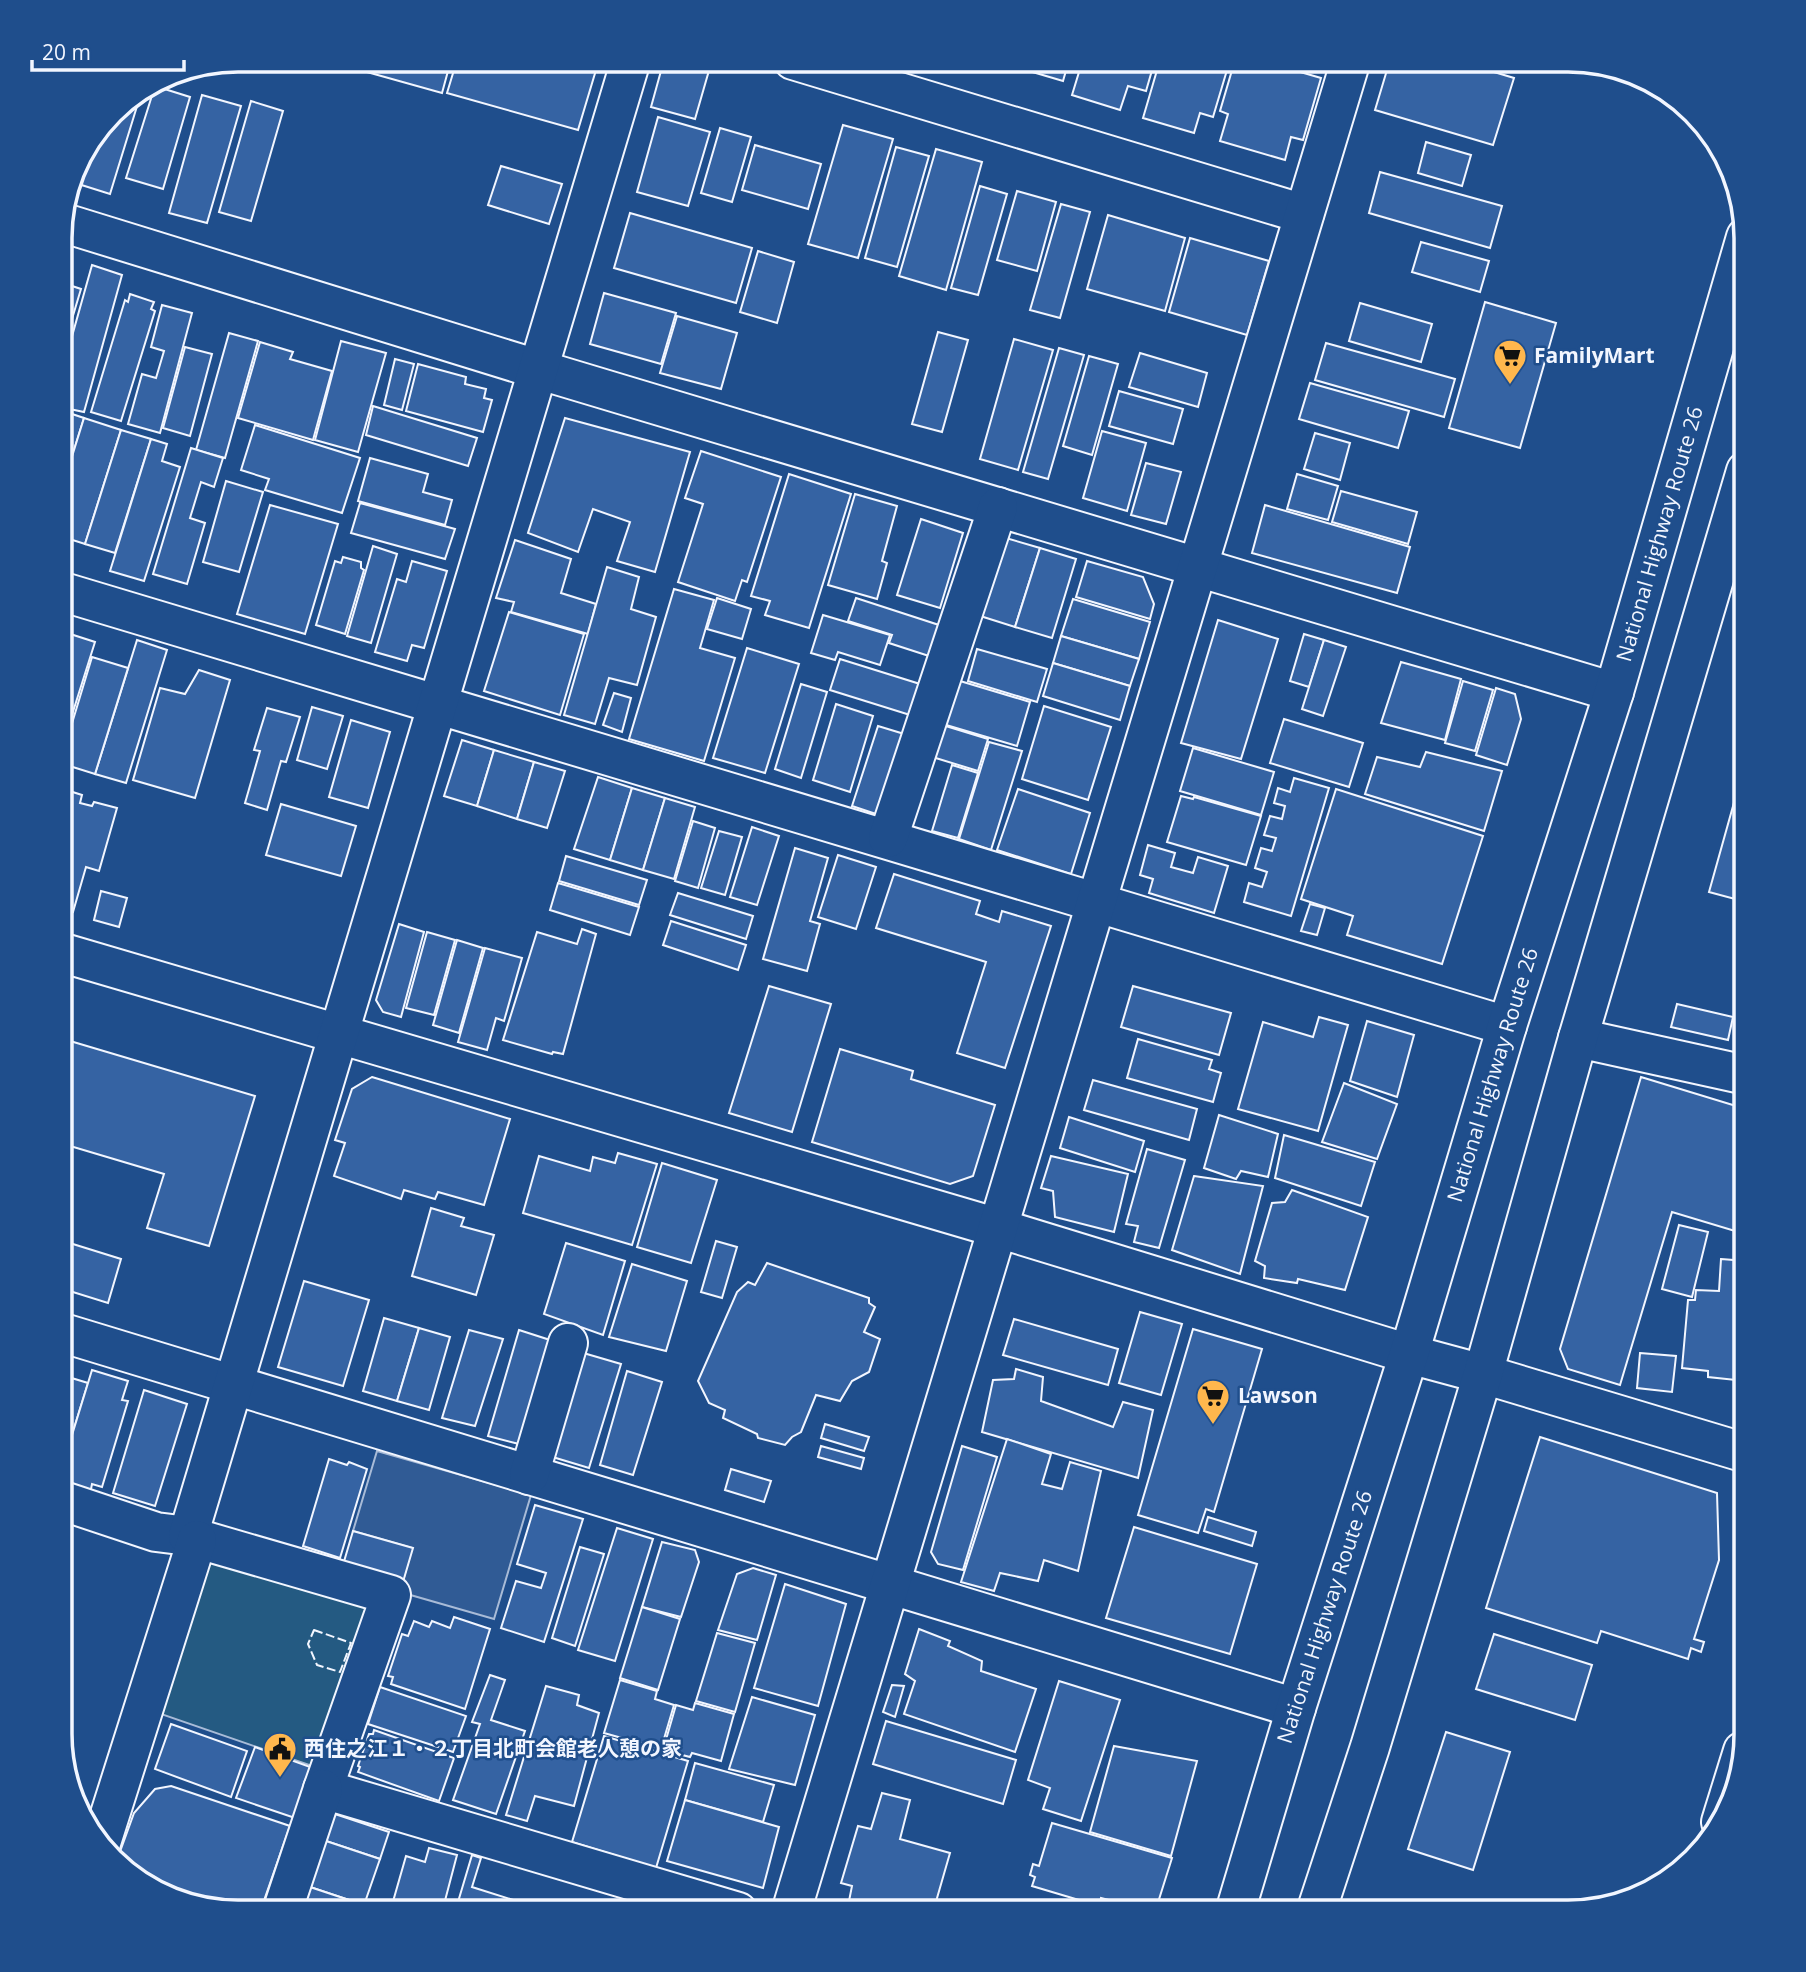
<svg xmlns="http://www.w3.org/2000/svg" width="1806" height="1972" viewBox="0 0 1806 1972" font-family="'Open Sans','Noto Sans JP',sans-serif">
<rect width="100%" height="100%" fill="#1f4e8c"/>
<path fill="#245a82" stroke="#a8bbd7" stroke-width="2" d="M212,1551L374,1600L315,1767L158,1713Z"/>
<path fill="#305b95" stroke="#a8bbd7" stroke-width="2" d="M377,1451L531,1495L494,1619L400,1592L412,1548L353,1531Z"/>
<g fill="#3563a3" stroke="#f2f6ff" stroke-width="2">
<path d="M324,60H451L442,93Z"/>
<path d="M457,60H599L578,130L447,93Z"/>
<path d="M664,60H712L695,119L651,107Z"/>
<path d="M992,60H1069L1063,81Z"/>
<path d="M1074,60H1155L1146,91L1128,86L1120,110L1072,95L1079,72L1071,69Z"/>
<path d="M1160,60H1230L1213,117L1200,113L1194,133L1143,118Z"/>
<path d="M1235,60H1259L1321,78L1303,140L1291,137L1285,160L1220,141L1228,114L1220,111Z"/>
<path d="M1390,60H1454L1514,78L1493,145L1375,110Z"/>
<path d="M1513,60H1542L1540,68Z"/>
<path d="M155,86L190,97L163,189L126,178Z"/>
<path d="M142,90L110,194L72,182L78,159L120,104Z"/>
<path d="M202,95L241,106L207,223L169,213Z"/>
<path d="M251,101L283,111L251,221L219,212Z"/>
<path d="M658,117L710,132L688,206L637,192Z"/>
<path d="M843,125L893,139L858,258L808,244Z"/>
<path d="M720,128L751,137L732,202L701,193Z"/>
<path d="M1426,142L1471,155L1462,186L1418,173Z"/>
<path d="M755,145L821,164L808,209L742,190Z"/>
<path d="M896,147L929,156L897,267L865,258Z"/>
<path d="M936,149L982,162L946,290L899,276Z"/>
<path d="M501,166L562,184L549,224L488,205Z"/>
<path d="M1380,172L1502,206L1490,248L1369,213Z"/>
<path d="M980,186L1007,194L978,295L951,288Z"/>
<path d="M1017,191L1056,202L1037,271L997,260Z"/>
<path d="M1061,204L1090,212L1060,318L1030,310Z"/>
<path d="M630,213L752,248L736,303L614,268Z"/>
<path d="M1108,215L1185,238L1165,311L1087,289Z"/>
<path d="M1190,238L1269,261L1247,335L1169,312Z"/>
<path d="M1421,242L1489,261L1480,292L1412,272Z"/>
<path d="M758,251L794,262L777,323L740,312Z"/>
<path d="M92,265L122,275L84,412L60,407V379Z"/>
<path d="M60,282L81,289L60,359Z"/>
<path d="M604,293L676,313L661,364L590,344Z"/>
<path d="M130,294L154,302L151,309L155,311L121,421L91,412L125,300L128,302Z"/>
<path d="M1485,302L1556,323L1520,448L1449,428Z"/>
<path d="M1360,303L1432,324L1421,362L1349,341Z"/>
<path d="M162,305L192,313L160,433L128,424L142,374L156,378L164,351L151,347Z"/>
<path d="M677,316L737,333L721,389L660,373Z"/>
<path d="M938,332L968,340L942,432L912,424Z"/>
<path d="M229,333L258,341L225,458L196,450Z"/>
<path d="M1014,339L1053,350L1018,470L980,459Z"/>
<path d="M341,341L386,353L358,452L315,440Z"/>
<path d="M260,342L293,352L290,359L332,371L313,440L238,418Z"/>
<path d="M1326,343L1455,379L1444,417L1315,380Z"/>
<path d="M185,347L212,354L190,436L163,428Z"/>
<path d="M1059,348L1084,355L1048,479L1023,472Z"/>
<path d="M1140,353L1207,373L1198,407L1129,387Z"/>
<path d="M1089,356L1118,364L1092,455L1063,446Z"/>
<path d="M395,359L414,364L402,410L384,405Z"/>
<path d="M418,364L466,377L465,384L486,389L484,398L492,400L483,432L406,411Z"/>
<path d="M1310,383L1409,411L1398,448L1299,419Z"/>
<path d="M1119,391L1183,409L1173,444L1109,426Z"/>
<path d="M373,406L477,438L468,466L366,435Z"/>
<path d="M60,410L84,418L60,495Z"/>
<path d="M84,418L121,430L85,544L60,536V495Z"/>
<path d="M565,418L690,452L655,572L617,561L630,522L593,509L578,552L528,533Z"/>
<path d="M255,425L360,458L342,513L265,490L269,479L241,470Z"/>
<path d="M121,430L151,439L115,553L85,544Z"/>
<path d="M1102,431L1146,443L1127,511L1083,498Z"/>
<path d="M1315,433L1350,443L1340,480L1304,469Z"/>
<path d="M151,439L167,444L162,461L180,467L144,581L110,571Z"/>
<path d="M191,448L223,458L214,487L201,482L190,518L205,523L187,584L153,574Z"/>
<path d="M701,451L781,477L747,582L742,580L735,601L678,582L703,504L685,498Z"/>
<path d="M370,458L428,474L423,492L452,500L445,525L358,501Z"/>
<path d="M1146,463L1181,472L1166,524L1131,515Z"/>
<path d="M789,474L851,494L809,628L765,615L770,601L751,596Z"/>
<path d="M1297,474L1338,486L1328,520L1287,509Z"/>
<path d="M226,481L263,492L239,572L203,562Z"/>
<path d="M1341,491L1417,512L1408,544L1332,522Z"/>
<path d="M855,494L897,506L882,561L887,563L877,599L828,585Z"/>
<path d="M360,503L455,529L445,559L351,533Z"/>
<path d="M270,505L338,524L305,634L237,614Z"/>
<path d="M1265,505L1410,547L1397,593L1252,553Z"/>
<path d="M921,519L963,533L940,608L897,595Z"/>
<path d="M999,536L1040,548L1015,627L974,614Z"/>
<path d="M515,540L571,559L561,593L596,604L588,634L511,612L514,602L496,598Z"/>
<path d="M373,546L397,554L371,643L347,636Z"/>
<path d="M1040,548L1076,559L1052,638L1015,627Z"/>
<path d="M343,557L361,562V568L364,570L345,634L316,625L335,561L341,563Z"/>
<path d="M412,561L447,571L424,648L412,645L407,661L375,652L397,579L406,582Z"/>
<path d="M1087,561L1143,577L1154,604L1150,619L1076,597Z"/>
<path d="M607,567L639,577L631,609L656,617L637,685L609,678L595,724L564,715Z"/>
<path d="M674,589L714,600L700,648L735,658L704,761L629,739Z"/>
<path d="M717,598L751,609L742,639L707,629Z"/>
<path d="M856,598L942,626L932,657L889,643L892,635L848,621Z"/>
<path d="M1073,599L1150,622L1139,659L1061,636Z"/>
<path d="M509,612L584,634L560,715L484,691Z"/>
<path d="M823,615L890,635L880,665L838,652L835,660L811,653Z"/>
<path d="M1218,620L1278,639L1241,759L1181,743Z"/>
<path d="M61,631L95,642L60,753V633Z"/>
<path d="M1304,634L1324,640L1309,687L1290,681Z"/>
<path d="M1061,636L1139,659L1130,686L1053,663Z"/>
<path d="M137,640L167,650L126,783L95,774Z"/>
<path d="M1324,640L1346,647L1323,716L1302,709Z"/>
<path d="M747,648L799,664L765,773L713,758Z"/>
<path d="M977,649L1047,669L1037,702L968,681Z"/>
<path d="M92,657L128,668L95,774L60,763Z"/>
<path d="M840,659L920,684L910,715L830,690Z"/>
<path d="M1401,662L1461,679L1445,740L1381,723Z"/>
<path d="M1053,663L1130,686L1120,720L1043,696Z"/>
<path d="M199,670L230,680L195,798L133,780L160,688L185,694Z"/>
<path d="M950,678L1030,702L1017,746L936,722Z"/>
<path d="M1463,681L1493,690L1475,751L1445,743Z"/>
<path d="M801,684L827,692L801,778L775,769Z"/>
<path d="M1496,688L1515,694L1521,719L1507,765L1476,755Z"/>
<path d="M614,693L631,698L622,732L603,725Z"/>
<path d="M836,704L873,716L850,792L813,780Z"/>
<path d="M1044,706L1111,727L1088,800L1022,779Z"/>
<path d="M312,707L343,716L327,769L297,760Z"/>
<path d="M267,708L300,717L286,762L281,761L267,810L245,803L260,751L254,750Z"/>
<path d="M1284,719L1363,743L1349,787L1270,763Z"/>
<path d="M351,720L390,732L368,808L329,797Z"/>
<path d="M936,723L988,739L978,771L926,755Z"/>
<path d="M878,726L914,737L888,818L852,806Z"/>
<path d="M462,740L494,750L477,806L444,796Z"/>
<path d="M989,742L1022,751L991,850L959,839Z"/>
<path d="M1193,748L1274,772L1261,815L1180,791Z"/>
<path d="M494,750L534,762L517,819L477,806Z"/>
<path d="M1426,752L1502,771L1484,831L1365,794L1377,757L1420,767Z"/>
<path d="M534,762L565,771L547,828L517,819Z"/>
<path d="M952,765L978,773L958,838L932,831Z"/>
<path d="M1742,774L1746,776V902L1709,892Z"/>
<path d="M598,777L632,788L610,860L574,849Z"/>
<path d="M1294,778L1329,788L1291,916L1244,902L1249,883L1262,887L1267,872L1255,868L1261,848L1272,851L1276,838L1264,835L1270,816L1282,819L1285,806L1274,803L1278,788L1290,792Z"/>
<path d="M60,788L82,795L80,803L92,806L94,802L117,808L99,871L86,867L73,912L64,909L63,914L60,913Z"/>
<path d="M632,788L665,798L643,870L610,860Z"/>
<path d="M1018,789L1090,813L1071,874L997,850Z"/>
<path d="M1336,789L1483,836L1442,964L1347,935L1353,916L1301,899Z"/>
<path d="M1181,796L1193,799L1194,797L1261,816L1246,865L1167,842Z"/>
<path d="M665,798L695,807L674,879L643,870Z"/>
<path d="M281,804L356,826L341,876L266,855Z"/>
<path d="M693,821L715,828L698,888L675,881Z"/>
<path d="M752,827L779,836L757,905L730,897Z"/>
<path d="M719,831L742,837L725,895L701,888Z"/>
<path d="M1148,845L1175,853L1171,867L1193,873L1198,857L1228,866L1214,913L1149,893L1153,879L1140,875Z"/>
<path d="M795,848L828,858L810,921L820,924L807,971L763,959Z"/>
<path d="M838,855L876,867L856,929L818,917Z"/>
<path d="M566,856L647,880L639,905L559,881Z"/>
<path d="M894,874L980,901L976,914L999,922L1002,911L1051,926L1005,1068L957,1053L986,962L876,928Z"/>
<path d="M558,883L639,907L630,935L550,910Z"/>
<path d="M101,891L127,898L119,927L94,920Z"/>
<path d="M678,893L753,916L746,939L670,915Z"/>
<path d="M1310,904L1325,908L1317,935L1301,931Z"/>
<path d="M671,921L746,945L738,970L663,945Z"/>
<path d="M399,924L424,932L401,1017L383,1012L376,1000Z"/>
<path d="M582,929L596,934L563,1054L553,1052L552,1054L503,1040L537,932L577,944Z"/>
<path d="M427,932L455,940L434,1015L406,1008Z"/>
<path d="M457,940L483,948L459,1033L433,1025Z"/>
<path d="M485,948L522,958L504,1021L496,1018L487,1050L458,1042Z"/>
<path d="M769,986L831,1004L792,1132L729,1113Z"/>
<path d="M1133,986L1231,1013L1219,1055L1121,1027Z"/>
<path d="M1677,1004L1733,1017L1728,1040L1671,1027Z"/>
<path d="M1319,1017L1348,1025L1318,1131L1238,1109L1263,1022L1313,1037Z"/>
<path d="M1367,1021L1414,1035L1397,1097L1350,1081Z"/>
<path d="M60,1038L255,1096L209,1246L147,1228L164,1174L60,1143Z"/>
<path d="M1138,1039L1212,1060L1209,1069L1221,1073L1213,1102L1127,1078Z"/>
<path d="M840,1049L913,1071L911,1079L995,1105L973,1176L950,1184L812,1142Z"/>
<path d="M372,1077L510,1119L484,1205L438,1192L435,1199L404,1190L401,1199L334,1176L345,1143L335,1140L352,1089Z"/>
<path d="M1641,1077L1746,1109V1194L1735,1231L1672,1212L1620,1385L1568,1369L1560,1349Z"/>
<path d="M1093,1080L1197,1109L1189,1140L1084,1110Z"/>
<path d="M1344,1083L1397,1104L1377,1159L1322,1142Z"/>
<path d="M1219,1115L1278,1134L1268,1177L1241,1171L1236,1179L1204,1168Z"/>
<path d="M1069,1117L1144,1141L1135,1172L1060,1148Z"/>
<path d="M1284,1135L1375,1162L1361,1206L1275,1178Z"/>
<path d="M1147,1149L1185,1160L1159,1248L1134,1242L1138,1226L1126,1224Z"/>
<path d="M618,1153L657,1164L632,1245L523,1213L539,1156L590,1171L593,1157L615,1163Z"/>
<path d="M1051,1156L1128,1174L1114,1232L1055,1217L1053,1191L1041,1188Z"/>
<path d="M662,1163L717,1180L691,1263L637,1247Z"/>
<path d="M1194,1176L1263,1186L1240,1274L1172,1250Z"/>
<path d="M1292,1190L1368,1217L1345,1290L1298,1279L1297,1283L1264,1278L1265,1266L1255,1261L1272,1203L1285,1202Z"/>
<path d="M431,1208L464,1218L461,1226L494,1235L476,1295L412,1276Z"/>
<path d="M1679,1225L1708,1232L1692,1297L1662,1289Z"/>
<path d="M60,1240L121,1259L108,1303L60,1288Z"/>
<path d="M716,1241L737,1247L722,1298L701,1292Z"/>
<path d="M566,1243L625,1261L603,1335L544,1314Z"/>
<path d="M1721,1259L1746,1261L1745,1381L1708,1377V1371L1682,1368L1688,1300H1695L1696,1290L1719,1291Z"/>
<path d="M767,1263L869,1298V1303L875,1307L864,1332L880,1339L869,1372L852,1381L840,1401L816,1395L801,1432L792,1437L785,1445L758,1438L757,1434L723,1418L725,1410L709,1403L698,1381L737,1292L748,1282L755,1285Z"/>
<path d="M632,1264L687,1281L666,1351L609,1337Z"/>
<path d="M304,1281L369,1300L343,1386L278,1367Z"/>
<path d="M1140,1312L1182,1324L1161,1395L1119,1383Z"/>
<path d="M384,1318L419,1328L397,1401L363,1391Z"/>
<path d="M1014,1319L1118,1349L1108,1385L1003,1355Z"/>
<path d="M419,1328L450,1337L429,1410L397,1401Z"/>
<path d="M1193,1329L1262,1349L1214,1512L1206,1509L1198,1533L1138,1515Z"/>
<path d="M469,1330L503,1339L475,1426L442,1418Z"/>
<path d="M519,1330L550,1340L519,1444L488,1436Z"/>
<path d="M580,1352L621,1364L589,1468L546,1455Z"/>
<path d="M1640,1353L1676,1356L1672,1392L1637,1388Z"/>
<path d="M60,1361L69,1364L65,1376L88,1383L60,1474Z"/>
<path d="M1016,1369L1043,1377L1041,1401L1113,1427L1123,1402L1153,1410L1138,1478L982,1432L993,1380L1014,1379Z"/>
<path d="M92,1370L128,1381L122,1400L128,1401L102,1487L92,1484L90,1494L60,1484V1474Z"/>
<path d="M627,1371L662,1382L633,1475L600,1465Z"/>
<path d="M144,1390L187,1404L155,1506L113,1493Z"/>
<path d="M825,1424L869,1437L864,1451L821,1438Z"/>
<path d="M1540,1437L1717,1493L1719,1560L1694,1639L1704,1642L1701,1652L1691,1648L1688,1659L1601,1631L1597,1643L1486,1608Z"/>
<path d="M1007,1439L1051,1454L1042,1484L1062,1489L1070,1462L1101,1471L1078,1571L1044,1560L1038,1581L1000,1573L994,1591L961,1582Z"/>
<path d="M821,1446L864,1458L861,1469L818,1457Z"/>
<path d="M962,1446L997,1457L963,1570L938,1564L931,1552Z"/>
<path d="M329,1459L347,1465L349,1462L367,1469L340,1558L303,1546Z"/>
<path d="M731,1469L771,1481L764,1502L725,1490Z"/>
<path d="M535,1505L583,1519L544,1642L501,1628L516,1581L541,1588L546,1573L517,1564Z"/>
<path d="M1208,1517L1256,1532L1252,1546L1204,1531Z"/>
<path d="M1134,1527L1257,1564L1230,1654L1106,1618Z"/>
<path d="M617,1528L653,1539L615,1661L578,1650Z"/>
<path d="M353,1531L413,1548L400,1592L340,1575Z"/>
<path d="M662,1542L695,1550L699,1562L681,1617L642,1607Z"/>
<path d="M580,1547L604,1554L575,1646L552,1638Z"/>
<path d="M753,1568L776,1575L757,1640L718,1630L737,1574Z"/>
<path d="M785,1584L846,1604L818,1706L754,1688Z"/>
<path d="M642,1607L680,1619L658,1690L620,1678Z"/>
<path d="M454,1617L490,1629L465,1709L391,1684L393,1677L388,1676L402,1634L408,1636L414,1621L429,1627L432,1621L450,1628Z"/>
<path d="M919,1629L950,1641L948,1646L982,1661L981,1671L1036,1689L1015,1752L904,1714L915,1681L905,1674Z"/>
<path d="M717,1633L755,1643L735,1712L696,1701Z"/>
<path d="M1494,1634L1592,1665L1575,1720L1476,1689Z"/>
<path d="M490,1675L505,1680L491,1720L525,1731L496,1814L453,1800L480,1724L472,1722Z"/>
<path d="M620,1680L657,1691L655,1699L674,1705L661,1749L604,1733Z"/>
<path d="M1059,1681L1120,1700L1081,1821L1043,1809L1050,1788L1028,1780Z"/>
<path d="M892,1685L904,1686L895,1717L883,1712Z"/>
<path d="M546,1686L579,1695L577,1705L599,1713L574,1806L535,1796L527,1821L506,1815Z"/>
<path d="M380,1687L466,1716L453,1752L368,1724Z"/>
<path d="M752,1697L815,1715L795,1785L729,1769Z"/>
<path d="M695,1703L734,1714L721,1761L692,1753L690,1757L663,1750L676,1705L693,1710Z"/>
<path d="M886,1721L1016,1760L1003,1804L873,1764Z"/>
<path d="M171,1724L247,1751L231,1797L155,1769Z"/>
<path d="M374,1730L454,1758L439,1801L358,1772L360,1767L358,1766L369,1734H373Z"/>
<path d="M1446,1732L1510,1752L1473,1870L1408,1849Z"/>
<path d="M604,1736L688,1761L656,1868L572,1842Z"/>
<path d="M1114,1746L1197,1761L1171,1856L1090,1832Z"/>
<path d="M255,1747L313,1768L295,1818L236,1798Z"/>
<path d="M695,1763L774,1785L763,1822L685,1800Z"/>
<path d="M171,1786L290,1826L260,1912H238L159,1894L117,1860L134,1813L155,1789Z"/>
<path d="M882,1793L910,1800L900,1839L950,1853L933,1912L847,1911L852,1886L841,1883L858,1826L871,1829Z"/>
<path d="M685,1800L779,1827L763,1888L667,1861Z"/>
<path d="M332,1813L389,1832L380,1859L323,1840Z"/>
<path d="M1052,1823L1172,1858L1155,1912L1101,1898L1099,1906L1032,1886L1035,1877L1030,1875L1033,1864L1039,1866Z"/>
<path d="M323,1840L380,1859L364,1905L307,1886Z"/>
<path d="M429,1848L457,1855L442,1912H390L406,1856L425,1862Z"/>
<path d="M472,1855L481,1858L472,1887L532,1906L530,1912H455Z"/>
<path d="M307,1886L364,1905L362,1912H306L299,1910Z"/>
</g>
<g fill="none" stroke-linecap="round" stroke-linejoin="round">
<defs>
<g id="street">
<path d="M793,60L1304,214"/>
<path d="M61,222L537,369L1614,692"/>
<path d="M60,591L1507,1026"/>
<path d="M888,838L998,507"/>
<path d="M60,952L998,1228L1409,1354L1483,1374L1746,1453"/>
<path d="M1578,1038L1746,1075"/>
<path d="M60,1332L1296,1708"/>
<path d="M529,1475L568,1343"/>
<path d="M60,1500L156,1532L188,1536L391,1595L323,1789L738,1912"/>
<path d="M188,1536L631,60"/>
<path d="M1721,1822L1743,1751"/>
<path d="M100,1846L197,1540"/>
<path d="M282,1912L323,1789"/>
<path d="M791,1912L1351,60"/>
</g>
<g id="highway">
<path d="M1235,1912L1296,1708L1409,1354L1507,1026L1614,692L1746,237"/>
<path d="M1316,1912L1370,1747L1483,1374L1578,1038L1746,471"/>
</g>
</defs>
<use href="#street" stroke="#f2f6ff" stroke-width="42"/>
<use href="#highway" stroke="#f2f6ff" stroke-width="42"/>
<use href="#street" stroke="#1f4e8c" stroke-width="38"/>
<use href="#highway" stroke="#1f4e8c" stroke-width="38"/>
<path stroke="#f2f6ff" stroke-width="2" stroke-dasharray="9 3.5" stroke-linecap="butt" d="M314,1630L351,1643L340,1672L317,1665L308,1644Z"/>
</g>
<defs>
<symbol id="supermarket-pin" viewBox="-11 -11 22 30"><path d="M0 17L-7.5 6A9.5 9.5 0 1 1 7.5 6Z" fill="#ffb74d" stroke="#1f4e8c"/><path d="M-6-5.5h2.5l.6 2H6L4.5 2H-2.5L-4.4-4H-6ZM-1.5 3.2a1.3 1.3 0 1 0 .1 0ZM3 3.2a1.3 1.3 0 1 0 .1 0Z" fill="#111"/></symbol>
<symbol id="civic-pin" viewBox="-11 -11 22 30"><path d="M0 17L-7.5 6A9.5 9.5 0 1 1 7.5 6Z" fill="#ffb74d" stroke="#1f4e8c"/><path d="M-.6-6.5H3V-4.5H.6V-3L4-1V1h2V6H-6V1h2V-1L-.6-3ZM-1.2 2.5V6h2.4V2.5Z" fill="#111"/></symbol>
</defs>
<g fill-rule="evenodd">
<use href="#supermarket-pin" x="1491" y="337" width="38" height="52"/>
<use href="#supermarket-pin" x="1194" y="1377" width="38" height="52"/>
<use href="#civic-pin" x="261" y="1730" width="38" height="52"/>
</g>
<g text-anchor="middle" stroke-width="5" stroke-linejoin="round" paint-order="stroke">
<g font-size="21" font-weight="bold" fill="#f2f6ff" stroke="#1f4e8c" text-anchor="start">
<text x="1534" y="363">FamilyMart</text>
<text x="1238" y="1403">Lawson</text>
<text x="304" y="1756">西住之江１・２丁目北町会館老人憩の家</text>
</g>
<g font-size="21" fill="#f2f6ff" stroke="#1f4e8c">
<text transform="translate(1660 534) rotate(-74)" y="7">National Highway Route 26</text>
<text transform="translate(1493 1075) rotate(-73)" y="7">National Highway Route 26</text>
<text transform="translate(1325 1617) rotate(-72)" y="7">National Highway Route 26</text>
</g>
</g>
<path d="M0 0H1806V1972H0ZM238 72H1568A166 166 0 0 1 1734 238V1734A166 166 0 0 1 1568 1900H238A166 166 0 0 1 72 1734V238A166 166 0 0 1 238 72Z" fill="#1f4e8c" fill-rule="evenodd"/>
<path fill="none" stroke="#f2f6ff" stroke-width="3.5" d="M238 72H1568A166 166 0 0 1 1734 238V1734A166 166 0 0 1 1568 1900H238A166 166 0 0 1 72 1734V238A166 166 0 0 1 238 72Z"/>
<path d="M32 60v10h152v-10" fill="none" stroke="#f2f6ff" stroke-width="3.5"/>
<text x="42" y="60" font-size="21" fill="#f2f6ff" stroke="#1f4e8c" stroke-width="5" paint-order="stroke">20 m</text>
</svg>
